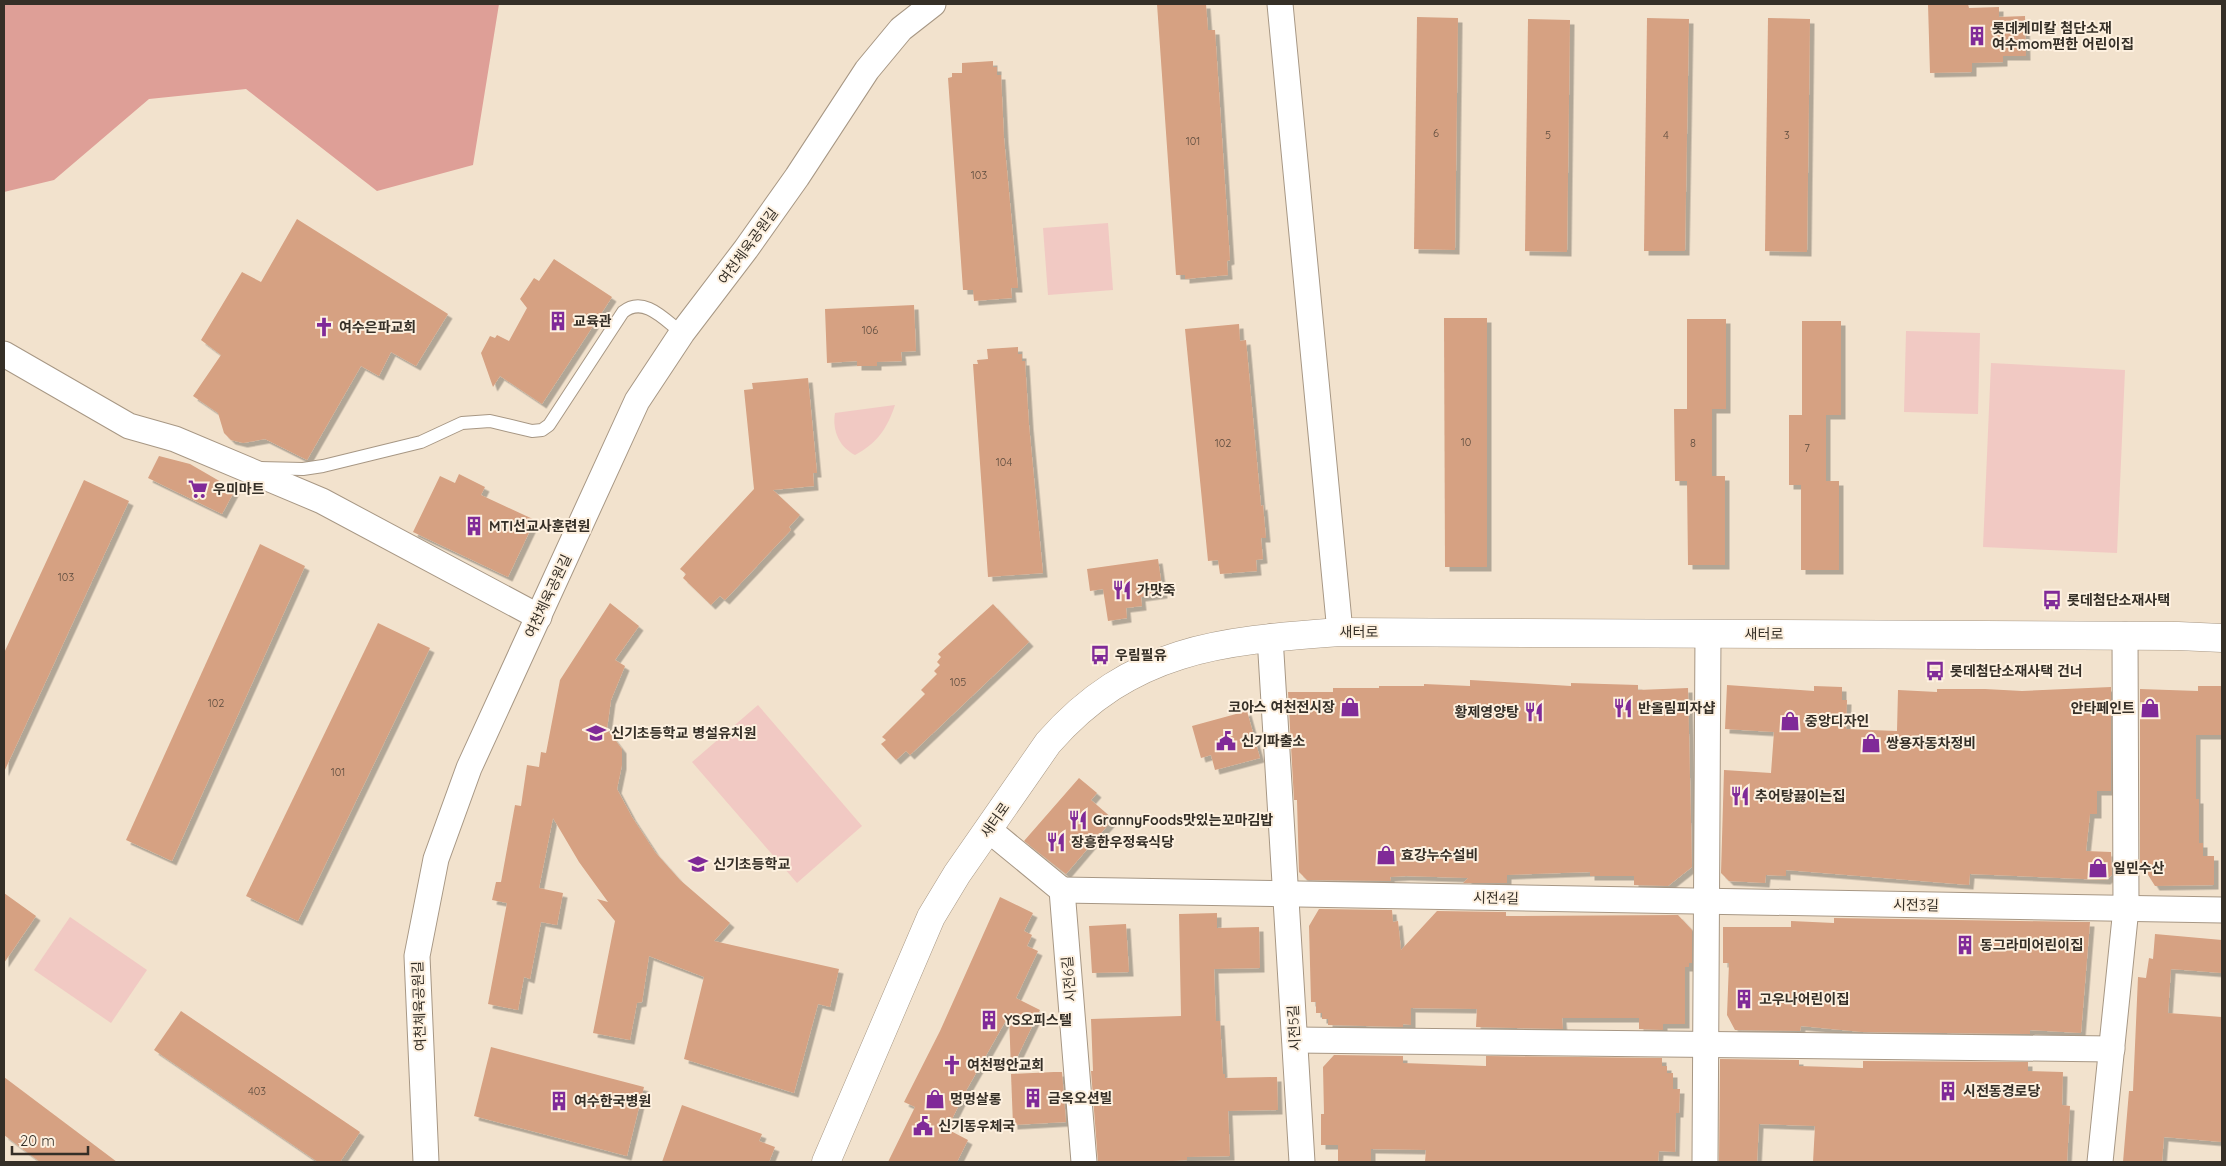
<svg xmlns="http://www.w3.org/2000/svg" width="2226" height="1166" viewBox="0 0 2226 1166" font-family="Quicksand,'Noto Sans KR',sans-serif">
<defs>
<filter id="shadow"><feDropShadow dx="4.5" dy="4.5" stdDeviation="0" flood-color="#0004"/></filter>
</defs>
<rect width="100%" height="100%" fill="#f2e2cd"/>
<g fill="#f1c9c3">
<path d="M1108,223L1113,290L1048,295L1043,228Z"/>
<path d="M1906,331L1980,333L1978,414L1904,412Z"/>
<path d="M1991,363L2125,370L2117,553L1983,547Z"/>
<path d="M895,405C887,429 877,443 855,455C839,447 832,430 835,413Z"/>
<path d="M758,705L862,826L797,883L692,762Z"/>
<path d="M70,917L147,970L111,1023L34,970Z"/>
</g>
<path fill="#de9f97" d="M4,4H499L473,165L377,191L246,89L149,99L54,180L4,192Z"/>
<g fill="#d6a182" filter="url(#shadow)">
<path d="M1157,4H1206L1208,30H1215L1230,260L1227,261L1228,275L1185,279V275H1176Z"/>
<path d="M1928,4H1968L1969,8L1999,7V17L2025,16L2026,56H2003V62L1972,63V72L1930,73Z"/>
<path d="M1417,17L1458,18L1455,250L1414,249Z"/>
<path d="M1647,18L1689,19L1685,251H1644Z"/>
<path d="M1768,18L1810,19L1807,252L1765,251Z"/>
<path d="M1528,19L1570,20L1567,252L1525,251Z"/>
<path d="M993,61V67H997V75H1001L1004,138L1018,288H1011L1012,298L974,301L973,290H963L948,78L952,77V73H962V63Z"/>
<path d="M297,219L448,314L416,366L391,352L379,376L361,366L307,460L265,439L243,443L231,440L224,433L218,413L193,396L221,355L201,340L242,272L261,282Z"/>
<path d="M554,259L612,297L542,404L500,376L493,387L481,353L490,336L495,338L497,335L509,341L527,308L520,299L534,278L539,281Z"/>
<path d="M914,305L916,351L901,352L902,361L877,362V366H857V361L827,363L825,309Z"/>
<path d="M1444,318H1487V567H1445Z"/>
<path d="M1687,319H1726V409H1712V476H1725V565H1688L1687,481H1675L1674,409H1687Z"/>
<path d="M1802,321H1841V415H1826V481H1839V570H1801V485H1789V415H1802Z"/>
<path d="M1239,324L1240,341L1246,340L1261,506L1263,505L1266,538H1261L1263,559L1256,560L1257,571L1220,574L1218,560L1208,561L1185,329Z"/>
<path d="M1018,347V354H1022V361H1025L1029,425L1043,573L988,577L973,364H978L977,360L988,359L987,349Z"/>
<path d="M808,378L817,473H813L814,486L773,490L800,515L789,527L791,530L725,600L720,596L711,605L683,578L686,574L680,569L754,489L744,390L753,389L752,383Z"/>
<path d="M159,456L190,464L235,490L222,514L148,478Z"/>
<path d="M459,474L485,487L481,495L535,520L508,577L413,532L440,476L455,483Z"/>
<path d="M84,480L129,501L4,772V653Z"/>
<path d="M260,544L305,566L172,861L126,840Z"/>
<path d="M1158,559L1163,594L1141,597L1142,606L1126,608L1127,618L1108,621L1103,589L1090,591L1087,569Z"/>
<path d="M610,603L639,626L615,660L625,666L611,700L607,729L622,749V765L617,789L632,817L655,852L680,880L730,923L714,941L839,969L830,1007L818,1004L794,1093L684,1059L704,977L649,956L642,1002L637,1003L630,1040L593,1033L615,921L597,899L608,902L579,862L553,818L539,888L563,893L557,925L541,922L530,979L524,977L518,1010L488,1004L507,903L492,900L496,882H501L515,805L521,806L527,765L539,767L541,752L546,753L560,680Z"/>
<path d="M993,604L1029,642L910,755L906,751L896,760L881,744L886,740L882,737L925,694L921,690L937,674L934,671L940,665L937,662L941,657L938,654Z"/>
<path d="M378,623L430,648L298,921L246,896Z"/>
<path d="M1470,680L1571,686V683L1638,685V690L1688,688L1692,867L1668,886L1634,885V876H1590V872L1507,875V883H1463L1468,878L1406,876L1390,877L1391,881L1307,880L1299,872L1297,800H1294L1288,692H1333V688H1379V686H1424V684L1470,686Z"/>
<path d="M1727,685L1814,691V686L1842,687V700H1847L1846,729L1897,731L1898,690L1937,692V689H1985L2022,691L2111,687V791H2097V814H2090L2086,851L2111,852L2112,875L2106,880L1970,874L1969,885L1786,870V876L1766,875L1765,883L1729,881L1721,873L1724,770L1771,773L1774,732L1725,729Z"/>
<path d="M2198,686H2222V735H2196V799H2199V843H2203V856H2214V885L2155,886L2140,862V689L2198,691Z"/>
<path d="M1247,711L1260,758L1215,770L1211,755L1201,758L1192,726Z"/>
<path d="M1079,778L1097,793L1091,800L1113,819L1066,874L1024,841Z"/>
<path d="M4,893L36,916L4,963Z"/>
<path d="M1000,897L1033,913L1024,931L1032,935L1027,946L1038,951L1016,998L1040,1010L1011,1070L1009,1015L967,1089L947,1129L968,1140L957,1162H888L915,1107L904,1102L940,1031Z"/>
<path d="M1319,909L1392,910L1393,922L1398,921L1401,950L1437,911L1506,912V916L1678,915L1692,930V963H1689V967H1685V1024H1663V1030L1639,1029V1018H1562L1563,1029L1476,1027L1477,1009L1411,1008V1025L1403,1024V1027L1328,1025V1019H1322V1013H1316V1002H1311L1309,926Z"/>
<path d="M1217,913V928L1259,927L1260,968L1214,969L1216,1021H1220L1223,1074H1225V1078L1277,1077L1278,1110L1228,1111L1230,1156L1187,1157V1160L1158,1162H1098L1091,1071H1093L1091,1019L1181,1016L1179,914Z"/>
<path d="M1834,918L2090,922L2081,1033L2030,1030V1034L1862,1032L1801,1026L1800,1031L1735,1030L1727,1015L1729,963H1723V927H1791V921L1834,923Z"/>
<path d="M1126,924L1129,972L1092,973L1089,926Z"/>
<path d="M2155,934L2222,940V973L2171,969L2168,1013L2222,1017V1142L2164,1137L2162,1162H2123L2129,1091H2133L2138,977L2146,978L2149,958L2153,959Z"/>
<path d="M181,1011L360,1132L340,1162H318L154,1050Z"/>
<path d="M491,1047L644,1087L627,1156L474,1116Z"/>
<path d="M1334,1055L1403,1056V1063L1486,1066V1056L1662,1058V1066H1667V1073H1673V1089H1680L1679,1113H1676L1675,1152L1659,1151L1658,1162H1425L1426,1150L1371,1149V1162H1338V1145H1321V1114H1324L1323,1067Z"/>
<path d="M1720,1059L1799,1060V1066L1863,1068V1061L2028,1062V1071L2063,1072L2062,1105L2070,1106L2067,1162H1813L1815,1126L1759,1124L1757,1162H1719Z"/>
<path d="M1054,1072H1062L1066,1122L1013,1125L1011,1074Z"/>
<path d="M4,1077L117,1162H40L4,1135Z"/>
<path d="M682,1105L762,1134L759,1141L775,1147L769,1162H662Z"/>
</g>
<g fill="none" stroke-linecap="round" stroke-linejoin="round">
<defs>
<path id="lane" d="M259,468L303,469L323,466L421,442L462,423L490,421L532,431L542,430L549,425L623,312C644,295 665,320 682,333"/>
<g id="street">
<path d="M1280,4L1340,632"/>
<path d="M4,354L129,426L175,439L322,501L539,617"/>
<path d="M1270,637L1302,1162"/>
<path d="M989,830L1062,890L1084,1162"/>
<path d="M1062,890L2222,910"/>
<path d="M1295,1040L2112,1049"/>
<path d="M426,1162L417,956L436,859L469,768L637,401L682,333L746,249L797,177L867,70L901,29L933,4"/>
<path d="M1705,1162L1708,634"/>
<path d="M2100,1162L2126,908L2125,635"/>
</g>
<path id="secondary" d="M826,1162L931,917L957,874L1048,743C1132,647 1222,641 1340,632L2178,636L2222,638"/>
</defs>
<use href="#lane" stroke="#a79784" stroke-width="14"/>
<use href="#street" stroke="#a79784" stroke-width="27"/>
<use href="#secondary" stroke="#a79784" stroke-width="29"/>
<use href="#lane" stroke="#fff" stroke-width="12"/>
<use href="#street" stroke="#fff" stroke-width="25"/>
<use href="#secondary" stroke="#fff" stroke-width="28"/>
</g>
<defs>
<symbol id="building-bare" viewBox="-9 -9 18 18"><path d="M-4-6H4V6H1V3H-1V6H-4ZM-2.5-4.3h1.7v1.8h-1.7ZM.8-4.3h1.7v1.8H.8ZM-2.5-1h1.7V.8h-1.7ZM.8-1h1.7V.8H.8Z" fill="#802a98" stroke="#fdf0df" stroke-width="2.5" paint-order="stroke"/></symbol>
<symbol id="church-bare" viewBox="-9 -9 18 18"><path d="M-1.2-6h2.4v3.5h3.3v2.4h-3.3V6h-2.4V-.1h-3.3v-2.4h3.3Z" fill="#802a98" stroke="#fdf0df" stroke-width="2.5" paint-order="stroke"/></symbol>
<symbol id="supermarket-bare" viewBox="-9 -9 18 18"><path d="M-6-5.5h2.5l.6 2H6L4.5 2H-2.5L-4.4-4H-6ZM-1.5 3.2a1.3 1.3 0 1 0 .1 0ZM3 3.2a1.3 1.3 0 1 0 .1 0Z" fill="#802a98" stroke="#fdf0df" stroke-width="2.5" paint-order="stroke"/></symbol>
<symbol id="restaurant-bare" viewBox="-9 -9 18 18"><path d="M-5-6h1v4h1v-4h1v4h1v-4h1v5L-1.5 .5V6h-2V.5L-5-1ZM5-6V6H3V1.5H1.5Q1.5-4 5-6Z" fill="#802a98" stroke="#fdf0df" stroke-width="2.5" paint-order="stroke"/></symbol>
<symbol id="bus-bare" viewBox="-9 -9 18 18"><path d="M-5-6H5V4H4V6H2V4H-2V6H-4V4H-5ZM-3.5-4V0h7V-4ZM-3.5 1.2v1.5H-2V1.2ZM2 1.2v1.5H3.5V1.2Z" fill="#802a98" stroke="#fdf0df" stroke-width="2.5" paint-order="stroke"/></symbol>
<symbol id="shop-bare" viewBox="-9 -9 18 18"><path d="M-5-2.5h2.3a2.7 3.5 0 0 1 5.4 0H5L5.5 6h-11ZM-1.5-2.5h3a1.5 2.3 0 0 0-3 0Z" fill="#802a98" stroke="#fdf0df" stroke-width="2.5" paint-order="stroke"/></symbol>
<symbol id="school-bare" viewBox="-9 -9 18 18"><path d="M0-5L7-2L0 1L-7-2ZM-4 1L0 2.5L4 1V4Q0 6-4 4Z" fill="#802a98" stroke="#fdf0df" stroke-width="2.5" paint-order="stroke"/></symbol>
<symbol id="civic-bare" viewBox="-9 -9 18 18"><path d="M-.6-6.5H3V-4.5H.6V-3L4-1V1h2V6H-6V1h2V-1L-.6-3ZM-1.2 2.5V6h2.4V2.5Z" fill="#802a98" stroke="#fdf0df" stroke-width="2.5" paint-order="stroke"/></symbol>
</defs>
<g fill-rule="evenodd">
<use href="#building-bare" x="1963" y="22" width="28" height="28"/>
<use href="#building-bare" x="544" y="307" width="28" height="28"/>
<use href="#church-bare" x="310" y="313" width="28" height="28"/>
<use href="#supermarket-bare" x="184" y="475" width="28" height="28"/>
<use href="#building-bare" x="460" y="512" width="28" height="28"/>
<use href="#restaurant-bare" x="1108" y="576" width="28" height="28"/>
<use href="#bus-bare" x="2038" y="586" width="28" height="28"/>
<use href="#bus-bare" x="1086" y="641" width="28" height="28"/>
<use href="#bus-bare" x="1921" y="657" width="28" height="28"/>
<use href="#shop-bare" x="1336" y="693" width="28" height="28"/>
<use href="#restaurant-bare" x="1609" y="694" width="28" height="28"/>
<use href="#shop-bare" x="2136" y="694" width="28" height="28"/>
<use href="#restaurant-bare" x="1520" y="698" width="28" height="28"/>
<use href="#shop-bare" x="1776" y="707" width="28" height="28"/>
<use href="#school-bare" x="582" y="719" width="28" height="28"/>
<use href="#civic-bare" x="1212" y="727" width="28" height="28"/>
<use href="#shop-bare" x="1857" y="729" width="28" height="28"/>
<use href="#restaurant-bare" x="1726" y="782" width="28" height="28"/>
<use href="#restaurant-bare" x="1064" y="806" width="28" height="28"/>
<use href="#restaurant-bare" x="1042" y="828" width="28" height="28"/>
<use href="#shop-bare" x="1372" y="841" width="28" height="28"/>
<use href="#school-bare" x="684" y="850" width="28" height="28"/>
<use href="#shop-bare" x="2084" y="854" width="28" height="28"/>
<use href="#building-bare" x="1951" y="931" width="28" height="28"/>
<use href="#building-bare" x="1730" y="985" width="28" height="28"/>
<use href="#building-bare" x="975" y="1006" width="28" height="28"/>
<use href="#church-bare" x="938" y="1051" width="28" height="28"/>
<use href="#building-bare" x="1934" y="1077" width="28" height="28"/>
<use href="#building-bare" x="1019" y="1084" width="28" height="28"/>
<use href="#shop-bare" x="921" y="1085" width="28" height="28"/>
<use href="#building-bare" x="545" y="1087" width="28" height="28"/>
<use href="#civic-bare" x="909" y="1112" width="28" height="28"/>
</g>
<g text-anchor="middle" stroke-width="4" stroke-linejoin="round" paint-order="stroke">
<g font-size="11" fill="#5d4c3e">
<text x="1436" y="137">6</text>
<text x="1548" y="139">5</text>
<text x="1666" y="139">4</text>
<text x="1787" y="139">3</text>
<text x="1193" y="145">101</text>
<text x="979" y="179">103</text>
<text x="870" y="334">106</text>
<text x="1466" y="446">10</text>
<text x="1223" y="447">102</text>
<text x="1693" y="447">8</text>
<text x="1807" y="452">7</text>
<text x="1004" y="466">104</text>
<text x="66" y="581">103</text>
<text x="958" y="686">105</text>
<text x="216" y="707">102</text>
<text x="338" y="776">101</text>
<text x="257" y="1095">403</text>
</g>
<g font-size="14" font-weight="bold" fill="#352f27" stroke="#fdf0df" text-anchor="start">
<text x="1992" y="33">롯데케미칼 첨단소재<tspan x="1992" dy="16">여수mom편한 어린이집</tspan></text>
<text x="573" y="326">교육관</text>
<text x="339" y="332">여수은파교회</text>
<text x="213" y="494">우미마트</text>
<text x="489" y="531">MTI선교사훈련원</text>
<text x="1137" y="595">가맛죽</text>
<text x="2067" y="605">롯데첨단소재사택</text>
<text x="1115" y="660">우림필유</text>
<text x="1950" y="676">롯데첨단소재사택 건너</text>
<text x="1335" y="712" text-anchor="end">코아스 여천전시장</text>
<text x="1638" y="713">반올림피자샵</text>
<text x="2135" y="713" text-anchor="end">안타페인트</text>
<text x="1519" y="717" text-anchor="end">황제영양탕</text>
<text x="1805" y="726">중앙디자인</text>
<text x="611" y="738">신기초등학교 병설유치원</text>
<text x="1241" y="746">신기파출소</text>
<text x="1886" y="748">쌍용자동차정비</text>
<text x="1755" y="801">추어탕끓이는집</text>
<text x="1093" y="825">GrannyFoods맛있는꼬마김밥</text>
<text x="1071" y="847">장흥한우정육식당</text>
<text x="1401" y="860">효강누수설비</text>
<text x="713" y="869">신기초등학교</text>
<text x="2113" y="873">일민수산</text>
<text x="1980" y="950">동그라미어린이집</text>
<text x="1759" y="1004">고우나어린이집</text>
<text x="1004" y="1025">YS오피스텔</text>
<text x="967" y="1070">여천평안교회</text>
<text x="1963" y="1096">시전동경로당</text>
<text x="1048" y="1103">금옥오션빌</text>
<text x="950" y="1104">멍멍살롱</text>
<text x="574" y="1106">여수한국병원</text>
<text x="938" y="1131">신기동우체국</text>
</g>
<g font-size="14" fill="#352f27" stroke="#fdf0df">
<text transform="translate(748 246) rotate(-54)" y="5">여천체육공원길</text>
<text transform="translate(548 596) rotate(-65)" y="5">여천체육공원길</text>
<text x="1359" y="637">새터로</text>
<text x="1764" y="639">새터로</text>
<text transform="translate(995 820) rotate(-55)" y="5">새터로</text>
<text transform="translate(1496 898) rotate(1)" y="5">시전4길</text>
<text transform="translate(1916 905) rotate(1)" y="5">시전3길</text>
<text transform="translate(1069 979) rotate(-95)" y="5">시전6길</text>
<text transform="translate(419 1006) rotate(-92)" y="5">여천체육공원길</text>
<text transform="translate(1294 1028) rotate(-93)" y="5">시전5길</text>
</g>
</g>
<rect width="2226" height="1166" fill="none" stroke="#352f27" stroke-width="10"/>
<path d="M12 1146v8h76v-8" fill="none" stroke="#352f27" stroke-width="2.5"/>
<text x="20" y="1146" font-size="15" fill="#352f27" stroke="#fdf0df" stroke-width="4" paint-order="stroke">20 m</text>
</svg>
